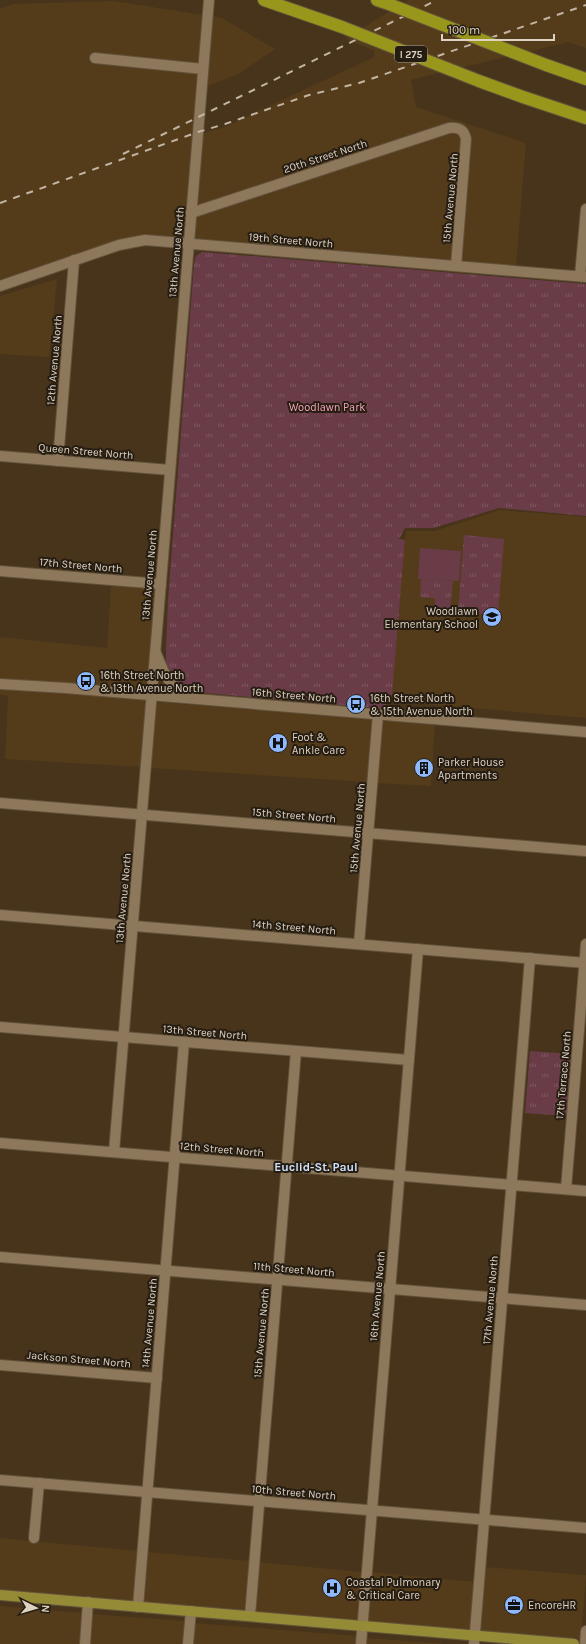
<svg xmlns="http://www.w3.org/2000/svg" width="586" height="1644" viewBox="0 0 586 1644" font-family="Karla,sans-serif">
<defs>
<pattern id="park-tufts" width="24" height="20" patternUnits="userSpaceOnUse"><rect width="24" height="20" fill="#693c48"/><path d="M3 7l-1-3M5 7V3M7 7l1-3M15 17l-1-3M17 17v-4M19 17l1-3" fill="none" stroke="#7e5761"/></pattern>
</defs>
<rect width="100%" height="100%" fill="#47341a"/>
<g fill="#543c1b">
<path d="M408,0H586V48L568,42L523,53L400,5Z"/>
<path d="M114,1L203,15L199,65L92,54L91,61L198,72L187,210L186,211L187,213L185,240L145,237L70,256V258L0,282V9L13,4Z"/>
<path d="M392,10L510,56L455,69L361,29Z"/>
<path d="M212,16L222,18L275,49L240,73L206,87Z"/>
<path d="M353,34L442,72L411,80L416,107L526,143L516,267L461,262L471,134L468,128L464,126L196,207L202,134L227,126L374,57V51L346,39Z"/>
<path d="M450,132H459L462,139L452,261L193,240L195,216Z"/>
<path d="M57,279L49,357L0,354V296Z"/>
<path d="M500,510L586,517V718L391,701L406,531H435Z"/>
<path d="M111,586L156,588L148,691L0,680V637L107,648Z"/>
<path d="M0,688L147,698L141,767L5,759L8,696L0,695Z"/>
<path d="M156,702L374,719L368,782L150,768Z"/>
<path d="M382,719L435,724L431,786L377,783Z"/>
<path d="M0,1538L138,1551L134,1602L0,1591Z"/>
<path d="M147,1552L250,1561L246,1611L143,1603Z"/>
<path d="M258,1562L362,1572L358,1621L254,1612Z"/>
<path d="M485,1567L586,1575L581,1639L480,1631Z"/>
<path d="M371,1572L475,1582L471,1630L367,1621Z"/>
<path d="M0,1606L84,1613L81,1644H0Z"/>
<path d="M92,1614L185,1621L184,1644H89Z"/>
<path d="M194,1623L357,1636V1644H193Z"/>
<path d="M367,1638L445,1644H366Z"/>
</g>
<g fill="#693c48">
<path d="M420,548L461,551L459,581L418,579Z"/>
<path d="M435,598L451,600L450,613L434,611Z"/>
</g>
<g fill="url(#park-tufts)">
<path d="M202,252L586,284V516L499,508L433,528H405L399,539L405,540L392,695C386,699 386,703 386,709L194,692L185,689L177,684L166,667V649L168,600L194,264L196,256Z"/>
<path d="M464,535L504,539L498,615L458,612Z"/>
<path d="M421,579L453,581L451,600L420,597Z"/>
<path d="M530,1051L572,1054L567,1116L525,1113Z"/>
</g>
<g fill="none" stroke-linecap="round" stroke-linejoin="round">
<defs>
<g id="minor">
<path d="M95,58L203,69"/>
<path d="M191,213L449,128C458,127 464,129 466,139L456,266"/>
<path d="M580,276L586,209"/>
<path d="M0,286L119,245L145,240L586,277"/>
<path d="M0,456L170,470"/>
<path d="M58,461L74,260"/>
<path d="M0,571L161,584"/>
<path d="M156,653C164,673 168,686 188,697"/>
<path d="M0,684L66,688L586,732"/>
<path d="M0,803L586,851"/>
<path d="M0,915L586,963"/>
<path d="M359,944L378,714"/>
<path d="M0,1027L409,1060"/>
<path d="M0,1143L586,1191"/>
<path d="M114,1152L209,0"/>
<path d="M566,1189L586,944"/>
<path d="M0,1257L586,1305"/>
<path d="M0,1365L157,1378"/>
<path d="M0,1480L586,1528"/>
<path d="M34,1538L39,1483"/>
<path d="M138,1607L184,1042"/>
<path d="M250,1616L296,1051"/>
<path d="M85,1644L88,1602"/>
<path d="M188,1644L191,1611"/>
<path d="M361,1644L418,949"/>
<path d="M474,1644L530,958"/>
<path d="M585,1644L586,1631"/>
</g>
<path id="major" d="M0,1595L574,1644"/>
<g id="highway">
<path d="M264,0L342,27"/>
<path d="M377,0L386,3"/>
<path d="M546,65L586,79"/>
<path d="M479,81L523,97L586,118"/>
</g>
</defs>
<use href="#minor" stroke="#62523b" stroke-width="12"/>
<use href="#major" stroke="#62523b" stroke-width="12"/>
<use href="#highway" stroke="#62523b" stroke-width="14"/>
<use href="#minor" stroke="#8e785c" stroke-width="10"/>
<use href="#major" stroke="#958a36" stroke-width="10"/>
<use href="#highway" stroke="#99961c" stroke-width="12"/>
<g stroke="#c2b5a4" stroke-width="2" stroke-dasharray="7 7" stroke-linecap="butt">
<path d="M123,154L437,0"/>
<path d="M0,203L198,132L225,124L309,95L359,83L586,5"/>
</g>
<defs>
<g id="highway-bridge">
<path d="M386,3L546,65"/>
<path d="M342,27L479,81"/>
</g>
</defs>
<use href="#highway-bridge" stroke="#62523b" stroke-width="14" stroke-linecap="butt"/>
<use href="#highway-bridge" stroke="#99961c" stroke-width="12"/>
</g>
<defs>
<symbol id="school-disc" viewBox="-11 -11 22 22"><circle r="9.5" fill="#8eb9fc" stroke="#261d12"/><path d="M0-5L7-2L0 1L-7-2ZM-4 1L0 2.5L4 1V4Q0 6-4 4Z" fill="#111"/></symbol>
<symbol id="bus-disc" viewBox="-11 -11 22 22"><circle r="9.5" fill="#8eb9fc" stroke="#261d12"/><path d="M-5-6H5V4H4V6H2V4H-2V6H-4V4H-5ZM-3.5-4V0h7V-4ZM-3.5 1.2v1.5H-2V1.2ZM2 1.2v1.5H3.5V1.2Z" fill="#111"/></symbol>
<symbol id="hospital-disc" viewBox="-11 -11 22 22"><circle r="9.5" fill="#8eb9fc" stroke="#261d12"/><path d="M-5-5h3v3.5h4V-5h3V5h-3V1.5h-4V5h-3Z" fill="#111"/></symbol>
<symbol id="building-disc" viewBox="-11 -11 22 22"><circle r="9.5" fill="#8eb9fc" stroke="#261d12"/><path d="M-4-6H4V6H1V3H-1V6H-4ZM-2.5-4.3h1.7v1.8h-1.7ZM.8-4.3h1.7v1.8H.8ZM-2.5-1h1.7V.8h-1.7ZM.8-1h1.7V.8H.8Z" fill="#111"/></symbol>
<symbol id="office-disc" viewBox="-11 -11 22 22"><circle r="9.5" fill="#8eb9fc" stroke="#261d12"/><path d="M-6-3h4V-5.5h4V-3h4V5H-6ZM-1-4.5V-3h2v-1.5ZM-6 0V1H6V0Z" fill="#111"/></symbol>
</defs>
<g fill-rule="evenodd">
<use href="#school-disc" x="481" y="606" width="22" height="22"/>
<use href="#bus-disc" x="75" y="670" width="22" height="22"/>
<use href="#bus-disc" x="345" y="693" width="22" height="22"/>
<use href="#hospital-disc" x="267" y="732" width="22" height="22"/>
<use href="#building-disc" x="413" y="757" width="22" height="22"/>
<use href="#hospital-disc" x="321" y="1577" width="22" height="22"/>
<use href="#office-disc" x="503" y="1594" width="22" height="22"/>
</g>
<g text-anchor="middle" stroke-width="4" stroke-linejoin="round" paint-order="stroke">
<rect fill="#261d12" stroke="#a79c8e" stroke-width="1" x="395" y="46" width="32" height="16" rx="3"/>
<g font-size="10" font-weight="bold" fill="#ded2c3">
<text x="411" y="58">I 275</text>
</g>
<g font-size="11" fill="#ded2c3" stroke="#261d12">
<text transform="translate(325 156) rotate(-18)" y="4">20th Street North</text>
<text transform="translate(450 198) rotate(-85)" y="4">15th Avenue North</text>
<text transform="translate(291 240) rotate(5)" y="4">19th Street North</text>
<text transform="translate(176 252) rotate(-85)" y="4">13th Avenue North</text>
<text transform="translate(54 360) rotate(-85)" y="4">12th Avenue North</text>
<text transform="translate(86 451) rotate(5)" y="4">Queen Street North</text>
<text transform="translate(81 565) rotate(5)" y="4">17th Street North</text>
<text transform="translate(149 575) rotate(-85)" y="4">13th Avenue North</text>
<text transform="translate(294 695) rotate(5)" y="4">16th Street North</text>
<text transform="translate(294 815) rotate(5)" y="4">15th Street North</text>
<text transform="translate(357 828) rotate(-85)" y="4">15th Avenue North</text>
<text transform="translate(123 898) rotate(-85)" y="4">13th Avenue North</text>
<text transform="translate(294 927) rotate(5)" y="4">14th Street North</text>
<text transform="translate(205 1032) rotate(5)" y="4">13th Street North</text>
<text transform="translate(563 1075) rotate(-85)" y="4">17th Terrace North</text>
<text transform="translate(222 1149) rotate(5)" y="4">12th Street North</text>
<text transform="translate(294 1269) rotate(5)" y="4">11th Street North</text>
<text transform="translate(377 1296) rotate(-85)" y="4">16th Avenue North</text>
<text transform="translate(490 1300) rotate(-85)" y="4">17th Avenue North</text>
<text transform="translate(149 1323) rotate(-85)" y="4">14th Avenue North</text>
<text transform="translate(261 1333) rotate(-85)" y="4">15th Avenue North</text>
<text transform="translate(79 1359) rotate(5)" y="4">Jackson Street North</text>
<text transform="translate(294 1492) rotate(5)" y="4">10th Street North</text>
</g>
<g font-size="11" fill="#f7a6ba" stroke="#261d12">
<text x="327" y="411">Woodlawn Park</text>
</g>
<g font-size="11" fill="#ded2c3" stroke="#261d12" text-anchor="start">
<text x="478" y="615" text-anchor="end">Woodlawn<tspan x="478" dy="13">Elementary School</tspan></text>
<text x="100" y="679">16th Street North<tspan x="100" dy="13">&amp; 13th Avenue North</tspan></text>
<text x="370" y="702">16th Street North<tspan x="370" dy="13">&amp; 15th Avenue North</tspan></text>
<text x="292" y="741">Foot &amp;<tspan x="292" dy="13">Ankle Care</tspan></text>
<text x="438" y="766">Parker House<tspan x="438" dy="13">Apartments</tspan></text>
<text x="346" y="1586">Coastal Pulmonary<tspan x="346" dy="13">&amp; Critical Care</tspan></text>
<text x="528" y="1609">EncoreHR</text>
</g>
<g font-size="12" font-weight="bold" fill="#cfe0fa" stroke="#261d12">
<text x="316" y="1171">Euclid-St. Paul</text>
</g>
</g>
<g transform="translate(36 1608) rotate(95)" stroke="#261d12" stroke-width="3" paint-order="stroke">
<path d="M0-3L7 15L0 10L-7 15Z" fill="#ded2c3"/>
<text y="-6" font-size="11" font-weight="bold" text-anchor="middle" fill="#ded2c3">N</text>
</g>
<path d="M442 34v6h112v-6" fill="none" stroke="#ded2c3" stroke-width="2"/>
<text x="448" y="34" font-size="12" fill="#ded2c3" stroke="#261d12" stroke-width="3" paint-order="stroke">100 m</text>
</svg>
